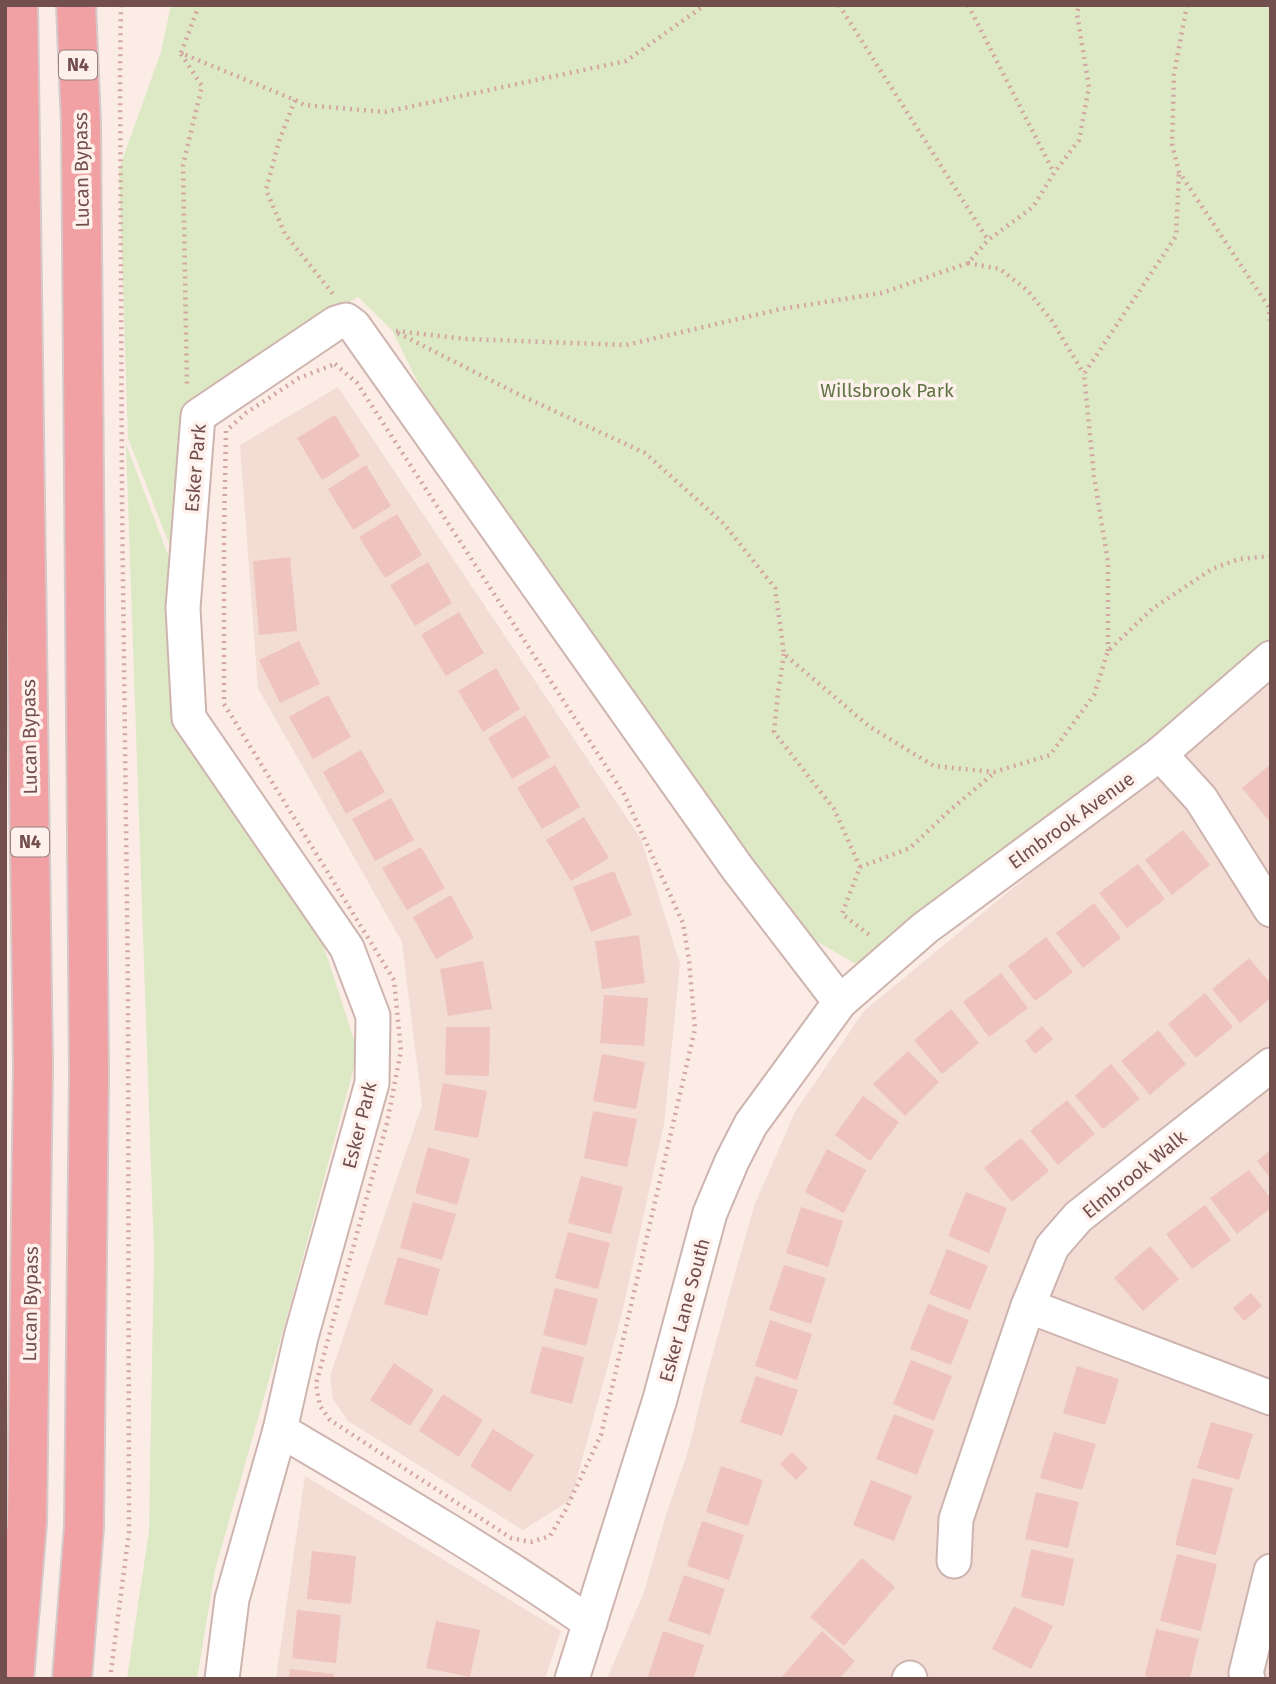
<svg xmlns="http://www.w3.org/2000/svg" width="1276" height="1684" viewBox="0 0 1276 1684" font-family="'Fira Sans',sans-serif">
<rect width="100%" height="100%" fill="#fbece6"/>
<g fill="#f2dcd4">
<path d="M338,387L641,839L680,964L664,1124L621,1317L571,1500L523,1530L348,1421L333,1399L330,1376L422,1105L402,942L258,688L240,445Z"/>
<path d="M1271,675V1679H607L644,1592L666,1515L689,1448L706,1378L754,1206L795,1112L864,1011Z"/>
<path d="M305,1476L561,1631L545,1679H276Z"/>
</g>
<g fill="#dde8c5">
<path d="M171,5H1271V641L1172,724L858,965L800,932L697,790L422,391L392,330L358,297L181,409L177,564L128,438L119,169L161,52Z"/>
<path d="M126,444L173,568L183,720L323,944L358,1052L291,1302L215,1570L197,1679H127L149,1531L154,1253Z"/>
</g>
<g fill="#efc4bf">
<path d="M335,415L360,456L322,480L297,438Z"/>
<path d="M366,465L391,506L353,530L328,489Z"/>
<path d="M397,514L422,555L385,578L359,537Z"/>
<path d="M290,557L297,631L259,635L253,561Z"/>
<path d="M428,562L452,603L415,626L390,585Z"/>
<path d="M459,612L484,653L446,676L421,635Z"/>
<path d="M299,641L320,684L280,703L259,660Z"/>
<path d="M496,668L520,709L483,732L458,691Z"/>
<path d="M328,695L351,737L313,759L289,717Z"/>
<path d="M525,715L550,757L512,779L488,738Z"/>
<path d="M361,750L385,792L346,814L323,772Z"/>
<path d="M1271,764V823L1242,788Z"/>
<path d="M555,765L580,807L542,829L517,788Z"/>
<path d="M391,798L414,840L375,861L352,819Z"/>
<path d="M584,817L609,858L571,881L546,840Z"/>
<path d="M1183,830L1210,865L1172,895L1145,860Z"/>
<path d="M421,847L445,888L407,910L382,868Z"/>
<path d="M1138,864L1165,899L1127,928L1099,893Z"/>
<path d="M614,871L632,915L591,932L573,887Z"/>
<path d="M451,895L474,938L436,959L413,917Z"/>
<path d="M1094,903L1121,938L1083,968L1056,933Z"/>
<path d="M639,935L645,983L602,989L595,941Z"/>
<path d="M1046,937L1073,972L1035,1001L1008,966Z"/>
<path d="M1249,958L1271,984V998L1240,1023L1212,989Z"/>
<path d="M483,961L492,1009L448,1016L440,969Z"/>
<path d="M1001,973L1028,1008L989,1037L963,1002Z"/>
<path d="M1205,993L1233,1027L1196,1058L1168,1024Z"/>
<path d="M604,995L648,998L644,1046L600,1043Z"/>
<path d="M951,1009L979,1043L942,1074L914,1040Z"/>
<path d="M1042,1026L1053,1039L1035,1054L1025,1041Z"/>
<path d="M446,1027H490L489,1076L445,1075Z"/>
<path d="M1158,1030L1186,1064L1150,1095L1121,1061Z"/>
<path d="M908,1051L939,1082L905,1116L873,1084Z"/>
<path d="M602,1054L645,1062L636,1109L593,1101Z"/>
<path d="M1111,1064L1140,1099L1103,1129L1075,1096Z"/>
<path d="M443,1083L487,1091L478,1138L434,1130Z"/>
<path d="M863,1096L899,1122L870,1161L835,1135Z"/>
<path d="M1067,1100L1095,1134L1058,1165L1030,1131Z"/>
<path d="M593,1111L637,1119L627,1167L584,1158Z"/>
<path d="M1021,1138L1049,1171L1012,1202L984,1168Z"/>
<path d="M428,1147L470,1159L457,1205L415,1193Z"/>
<path d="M827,1149L866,1170L844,1213L805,1192Z"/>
<path d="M1271,1150V1179L1257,1161Z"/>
<path d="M1249,1170L1271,1199V1208L1237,1234L1210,1198Z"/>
<path d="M581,1176L623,1187L611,1234L568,1223Z"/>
<path d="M966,1192L1007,1208L989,1253L948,1236Z"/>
<path d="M413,1202L456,1214L442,1260L400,1248Z"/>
<path d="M1205,1205L1231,1240L1192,1269L1166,1234Z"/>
<path d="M801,1207L843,1221L828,1267L786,1253Z"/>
<path d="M568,1232L610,1243L598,1289L555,1278Z"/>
<path d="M1150,1246L1179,1279L1143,1311L1114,1278Z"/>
<path d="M947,1249L988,1266L970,1310L929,1294Z"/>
<path d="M398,1257L440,1269L427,1316L384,1304Z"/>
<path d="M784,1265L826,1278L811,1324L769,1310Z"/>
<path d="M555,1288L598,1299L586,1346L543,1335Z"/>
<path d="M1251,1293L1262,1306L1244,1321L1233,1308Z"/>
<path d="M928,1304L969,1320L951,1365L910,1349Z"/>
<path d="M770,1320L812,1334L797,1380L755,1366Z"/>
<path d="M542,1346L584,1357L572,1404L530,1393Z"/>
<path d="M911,1360L952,1376L934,1421L893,1404Z"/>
<path d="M394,1363L434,1390L410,1426L370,1400Z"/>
<path d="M1077,1366L1119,1379L1105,1425L1063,1413Z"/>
<path d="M756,1376L798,1390L782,1436L740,1422Z"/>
<path d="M443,1394L483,1420L459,1457L419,1431Z"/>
<path d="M894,1414L934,1430L917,1475L876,1459Z"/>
<path d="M1211,1422L1253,1434L1239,1480L1197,1468Z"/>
<path d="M493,1429L534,1455L510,1492L470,1466Z"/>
<path d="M1054,1432L1096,1444L1082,1490L1040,1478Z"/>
<path d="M792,1452L808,1468L796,1480L780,1464Z"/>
<path d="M721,1466L763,1480L748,1526L706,1512Z"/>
<path d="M1192,1478L1233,1488L1216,1555L1175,1545Z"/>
<path d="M871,1480L912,1496L894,1541L853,1525Z"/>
<path d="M1036,1492L1079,1502L1068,1548L1025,1539Z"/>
<path d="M702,1521L744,1535L729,1580L687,1566Z"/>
<path d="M1031,1549L1074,1559L1064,1606L1021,1597Z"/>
<path d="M312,1551L356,1556L351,1604L307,1599Z"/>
<path d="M1177,1554L1217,1564L1201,1631L1160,1621Z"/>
<path d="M862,1558L895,1587L844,1646L810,1617Z"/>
<path d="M684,1575L725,1589L710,1635L668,1621Z"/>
<path d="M1014,1606L1053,1626L1031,1669L992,1649Z"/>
<path d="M297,1610L341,1615L336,1663L292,1658Z"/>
<path d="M436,1621L480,1630L470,1677L426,1668Z"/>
<path d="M1156,1629L1199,1639L1190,1679H1157L1145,1676Z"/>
<path d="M663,1631L704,1645L693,1679H654L648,1677Z"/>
<path d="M822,1631L855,1661L839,1679H780Z"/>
<path d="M290,1669L334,1674V1679H289Z"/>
</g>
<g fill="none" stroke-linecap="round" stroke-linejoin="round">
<defs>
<g id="street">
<path d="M1160,754L1201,799L1271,910"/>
<path d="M1028,1306L1271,1398"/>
<path d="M280,1430C385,1492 490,1553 590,1623"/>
<path d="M954,1561L956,1519L1028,1306L1052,1247L1078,1217L1271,1065"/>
<path d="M222,1679L232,1599L280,1430L301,1337L372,1083L373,1016L347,948L189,718L183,608L198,416L336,323L346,320L354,326L738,869L840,1002"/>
<path d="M572,1679L660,1399L710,1213L732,1161L751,1124L840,1002L925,928L1160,754L1271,658"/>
<path d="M909,1679L910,1678"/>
<path d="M1248,1679L1246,1673L1271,1571"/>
</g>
<g id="highway">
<path d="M14,1679L27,1523L33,1066L18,5"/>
<path d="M72,1679L84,1527L89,1075L81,124L76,5"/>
</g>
</defs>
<use href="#street" stroke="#ceb4af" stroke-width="37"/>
<use href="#highway" stroke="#d5cac9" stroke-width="42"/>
<g stroke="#d3a6a2" stroke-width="4.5" stroke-dasharray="2 5" stroke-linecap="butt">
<path d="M199,5L181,53L295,100L304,105L385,112L626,61L705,5"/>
<path d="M839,5L988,240"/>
<path d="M968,5L1054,173"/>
<path d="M1187,5L1174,74L1172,144L1179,172L1268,306L1271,324"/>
<path d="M181,54L202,86L183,165L187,387"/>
<path d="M295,100L279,141L266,190L285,234L333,294"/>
<path d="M968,263L1000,269L1028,291L1052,321L1084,374"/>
<path d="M396,331L467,339L626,345L781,309L882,293L968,263L988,240L1033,207L1054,173L1079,140L1089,87L1077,14L1079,5"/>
<path d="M398,333L520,395L645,453L724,524L775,588L784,654L870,727L934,766L994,772L1050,755L1094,695L1108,651L1152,609L1212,569L1239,559L1271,556"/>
<path d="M335,364L357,383L624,794L683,923L689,960L695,1029L601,1435L565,1511L550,1536L531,1542L511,1538L330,1420L320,1406L316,1384L387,1123L401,1051L394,980L224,704V531L226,431L246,413L299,378Z"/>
<path d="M1108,651V562L1094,476L1084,374L1176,236L1179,172"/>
<path d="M784,654L778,692L774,732L834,809L860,867L842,914L872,937"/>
<path d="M860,867L910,848L949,811L994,773"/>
<path d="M110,1679L129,1532L128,988L122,498L120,70L121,5"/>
</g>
<use href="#street" stroke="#fff" stroke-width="33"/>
<use href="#highway" stroke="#f1a0a3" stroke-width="38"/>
</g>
<g text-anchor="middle" stroke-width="7" stroke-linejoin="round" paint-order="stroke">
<g fill="#fef1ec" stroke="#9c7f7c" stroke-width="2">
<rect x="59" y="50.5" width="38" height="29" rx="5"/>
<rect x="11" y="827.5" width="38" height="29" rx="5"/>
</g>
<g font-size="18" font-weight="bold" fill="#724e4c">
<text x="78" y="71">N4</text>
<text x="30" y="848">N4</text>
</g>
<g font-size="19" fill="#724e4c" stroke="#fef1ec">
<text transform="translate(81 170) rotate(-91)" y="7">Lucan Bypass</text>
<text transform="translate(195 468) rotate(-85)" y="7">Esker Park</text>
<text transform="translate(29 737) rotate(-91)" y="7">Lucan Bypass</text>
<text transform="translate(1071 820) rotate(-36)" y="7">Elmbrook Avenue</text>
<text transform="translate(359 1125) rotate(-76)" y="7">Esker Park</text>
<text transform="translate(1134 1174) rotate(-39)" y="7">Elmbrook Walk</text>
<text transform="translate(30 1304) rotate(-89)" y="7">Lucan Bypass</text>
<text transform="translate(684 1310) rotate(-75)" y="7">Esker Lane South</text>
</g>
<g font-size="19" fill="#5e7242" stroke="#fef1ec">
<text x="887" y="397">Willsbrook Park</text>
</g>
</g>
<rect width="1276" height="1684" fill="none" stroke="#724e4c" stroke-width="14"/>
</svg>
